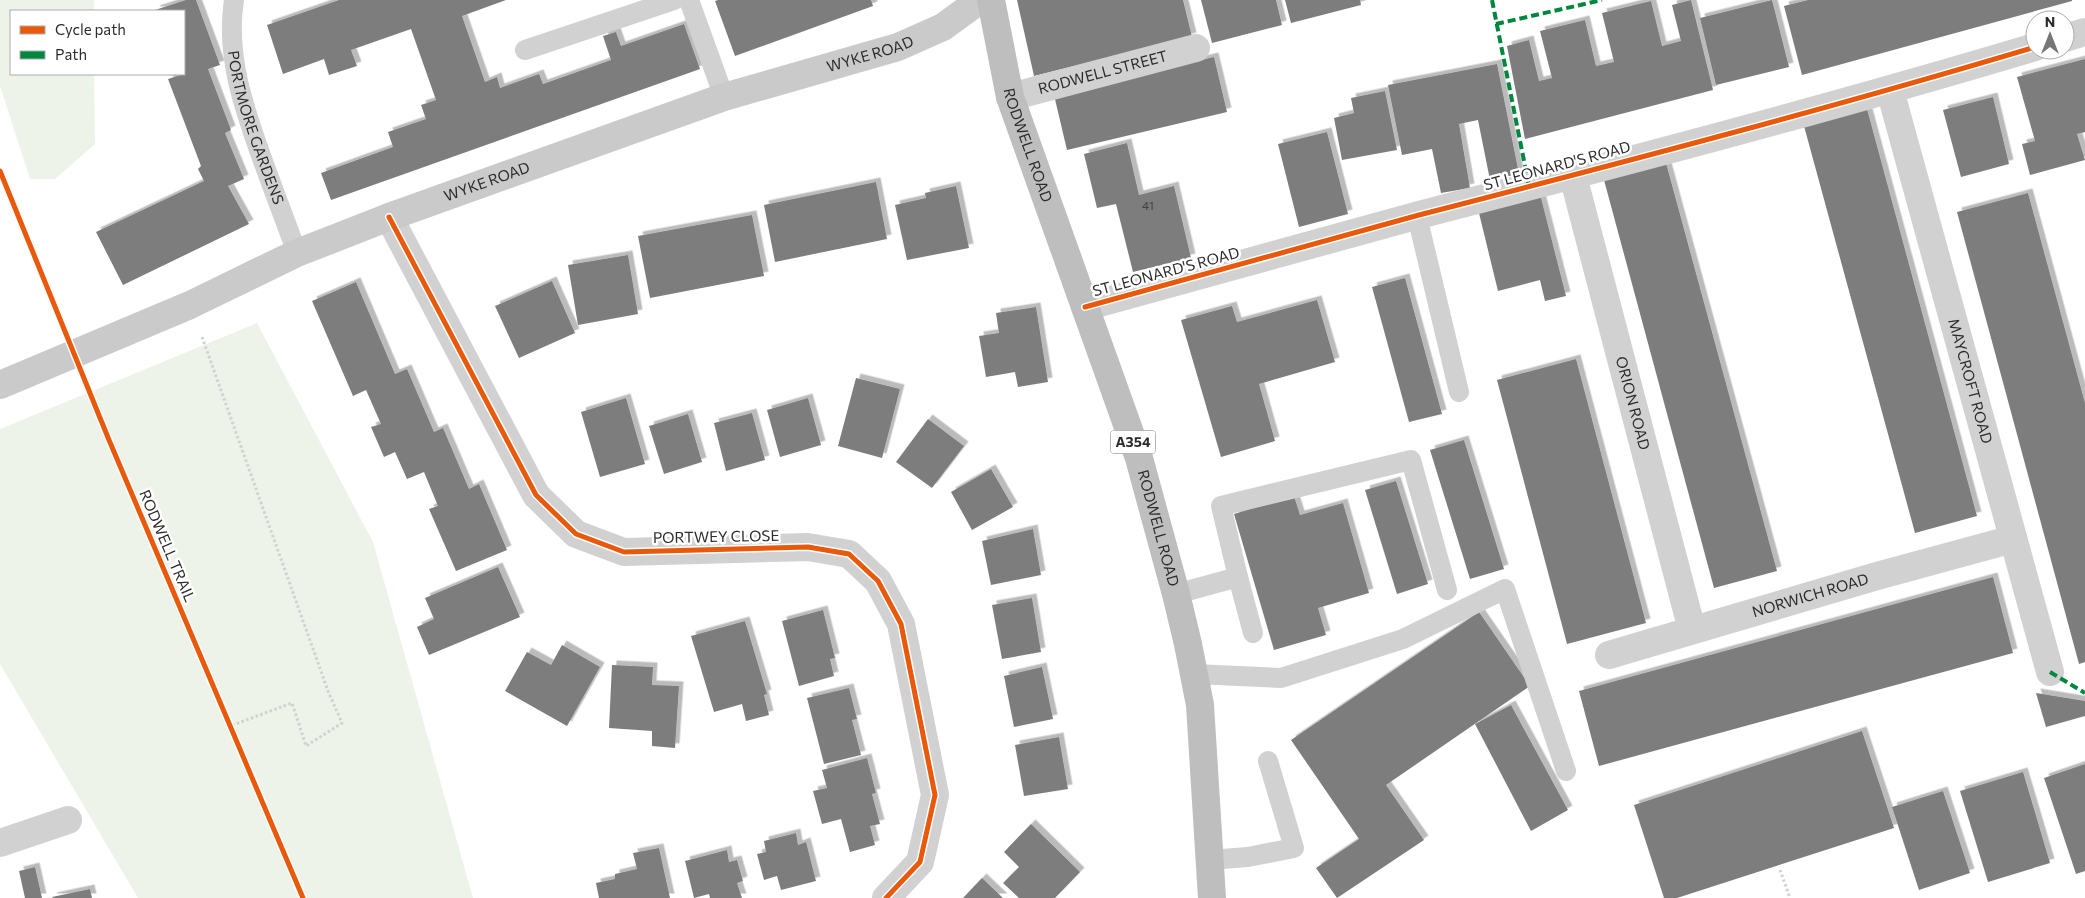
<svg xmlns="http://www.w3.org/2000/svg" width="2085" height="898" viewBox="0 0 2085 898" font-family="Commissioner,sans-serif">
<defs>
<filter id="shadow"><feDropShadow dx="4.5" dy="-4.5" stdDeviation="0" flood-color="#0004"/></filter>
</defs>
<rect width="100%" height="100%" fill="#fff"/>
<g fill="#eef3ea">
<path d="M0,0H94V11H11V74H94L95,144L55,179H30L0,86Z"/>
<path d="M257,323L373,542L473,898H138L0,664V429Z"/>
</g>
<g fill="#7d7d7d" filter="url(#shadow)">
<path d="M186,0H196L220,65L208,69L231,130L225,133L244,179L228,186L249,224L123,285L96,232L204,181L198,169L201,166L168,79L184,74V11H156L155,10Z"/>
<path d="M339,0H506L462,16L485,82L497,77L500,88L539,74L543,84L611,60L603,36L616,32L621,46L684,24L700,69L331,200L321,173L393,147L388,132L426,119L421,105L436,100L411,29L351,50L357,66L329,75L324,59L283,74L267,25Z"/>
<path d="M718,0H871L873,6L735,56L715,1Z"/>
<path d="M1017,0H1183L1192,37L1034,76Z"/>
<path d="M1201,0H1276L1282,25L1212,43Z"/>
<path d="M1285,0H1360L1361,5L1291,23Z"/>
<path d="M1691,0L1713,90L1525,139L1507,46L1529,40L1539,81L1552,78L1540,31L1585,20L1596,66L1614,62L1602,13L1651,1L1662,46L1681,41L1672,5Z"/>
<path d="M1772,0L1789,67L1716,85L1700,18Z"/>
<path d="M1808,0H2072V1L1802,75L1784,6Z"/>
<path d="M1214,57L1227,112L1067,150L1054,95Z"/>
<path d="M2085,59V132L2077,134L2085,160L2030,175L2022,144L2035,141L2017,77Z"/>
<path d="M1497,64L1519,174L1490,180L1478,120L1459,124L1470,188L1441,193L1432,149L1402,155L1388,85Z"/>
<path d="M1385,91L1397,150L1342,160L1334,118L1354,113L1351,98Z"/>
<path d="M1993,97L2009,164L1961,177L1943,110Z"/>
<path d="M1867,109L1977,516L1915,533L1804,126Z"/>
<path d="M1327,132L1348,214L1299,227L1278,144Z"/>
<path d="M1127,143L1139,195L1174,186L1191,258L1133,272L1116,204L1097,208L1084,154Z"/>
<path d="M1666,163L1777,571L1714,588L1604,180Z"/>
<path d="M876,182L887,239L775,262L764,205Z"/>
<path d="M956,186L969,248L907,260L895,205L926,198L925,193Z"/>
<path d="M2028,193L2085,403V662L2079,664L1957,212Z"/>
<path d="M1540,194L1566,296L1545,301L1540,280L1498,291L1478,209Z"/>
<path d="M752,215L764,276L650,298L638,236Z"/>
<path d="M628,255L638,314L578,325L568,265Z"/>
<path d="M1405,278L1442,414L1409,422L1372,287Z"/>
<path d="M552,281L575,333L519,358L495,306Z"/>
<path d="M356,282L395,374L407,369L434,432L443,428L469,489L479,484L507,550L456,571L429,509L438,506L424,472L407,479L395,452L384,457L371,427L381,424L366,390L353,396L312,301Z"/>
<path d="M1317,300L1335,362L1259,384L1275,441L1221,457L1181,320L1232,306L1237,322Z"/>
<path d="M1036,307L1048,382L1018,387L1015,372L986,377L979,336L999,333L996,313Z"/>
<path d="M1576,359L1646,623L1567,644L1497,380Z"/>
<path d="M856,378L900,389L882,458L838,446Z"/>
<path d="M626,398L645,464L600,477L581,412Z"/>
<path d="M808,398L821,445L780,457L767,410Z"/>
<path d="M752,413L765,460L726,471L714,423Z"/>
<path d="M688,414L702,462L664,474L649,426Z"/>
<path d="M928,419L964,446L932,488L896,462Z"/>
<path d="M1464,440L1504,569L1470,579L1430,450Z"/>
<path d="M991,469L1013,507L972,530L951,492Z"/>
<path d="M1396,481L1428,584L1397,594L1365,490Z"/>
<path d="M1294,496L1300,515L1343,503L1369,593L1318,608L1326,635L1274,650L1234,514Z"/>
<path d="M1033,529L1041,575L991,585L982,541Z"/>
<path d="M498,567L520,617L429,655L417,627L434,619L425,598Z"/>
<path d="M1993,577L2013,653L1599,766L1579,691Z"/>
<path d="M1032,598L1041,652L1002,659L992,605Z"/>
<path d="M823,610L835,658L830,659L834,676L799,686L782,621Z"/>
<path d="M1479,612L1530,686L1386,785L1424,840L1337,898L1316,868L1359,839L1291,740Z"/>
<path d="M745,621L767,694L764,695L769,715L746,721L742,704L714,712L691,636Z"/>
<path d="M562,645L600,667L567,726L505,691L527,652L551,665Z"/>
<path d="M612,665L653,667L652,685L679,686L675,748L652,746V731L609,728Z"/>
<path d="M1042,667L1053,719L1014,727L1004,676Z"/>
<path d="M849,688L857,719L852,720L861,755L824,764L807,698Z"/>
<path d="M2036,693L2085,701V716L2046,727Z"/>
<path d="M1511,705L1568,810L1531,831L1475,724Z"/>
<path d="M1862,731L1894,828L1677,898H1664L1634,805Z"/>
<path d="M1059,737L1068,789L1024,796L1015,745Z"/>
<path d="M867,758L876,793L872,794L880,824L870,826L875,845L850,852L841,819L822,824L813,791L827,788L822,770Z"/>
<path d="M2085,764V871L2076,874L2044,778Z"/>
<path d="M2023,772L2050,863L1988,882L1960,791Z"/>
<path d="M1943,791L1970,873L1919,890L1892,807Z"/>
<path d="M1031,824L1080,872L1055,898H1019L1003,883L1019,867L1004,852Z"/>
<path d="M796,833L798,845L806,842L816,881L781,890L777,876L764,880L757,854L766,852L764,841Z"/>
<path d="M659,848L670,898H599L596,883L615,879V874L637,869L633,853Z"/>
<path d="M727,850L729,862L737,860L743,881L737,883L742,898H710L709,894L694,898L685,861Z"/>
<path d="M35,867L42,898H25L19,871Z"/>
<path d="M982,878L1003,898H963Z"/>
<path d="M90,889L92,898H53L52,897Z"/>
</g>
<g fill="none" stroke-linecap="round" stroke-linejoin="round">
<g stroke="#d1d1d1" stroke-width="3" stroke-dasharray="2.5 2.5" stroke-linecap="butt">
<path d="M202,337L328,691L342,723L306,746L292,703L230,726"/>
<path d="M1780,870L1790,898"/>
</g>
<g stroke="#d1d1d1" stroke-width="20">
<path id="s1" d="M234,0C225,57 245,111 264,164C275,193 286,223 297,253"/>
<path d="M689,0L724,97"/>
<path d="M525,50L674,0"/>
<path d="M1417,216L1459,392"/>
<path d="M1238,577L1253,633"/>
<path d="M1176,594L1238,577L1221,506L1411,460L1447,590"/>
<path d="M1194,674L1281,678L1403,639L1505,589L1566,771"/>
<path d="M1209,860L1248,857L1294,848L1268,761"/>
</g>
<g stroke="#d1d1d1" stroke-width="28">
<path d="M2065,38L2085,32"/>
<path id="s2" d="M1890,90L2050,672"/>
<path id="s3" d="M1010,97L1196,48"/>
<path id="s4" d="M1573,176L1692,630"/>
<path d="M389,217L536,495L576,534L624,552L808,547L849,554L878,581L901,624L935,795L920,862L886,898"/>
<path d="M1085,307C1196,277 1307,245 1419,215C1625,162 1831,108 2035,47"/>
<path id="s5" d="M1609,655L1877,576L2013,539"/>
<path d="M0,843L68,820"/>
</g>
<path stroke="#cacaca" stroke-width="28" id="s6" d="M0,385L190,305L297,253L389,217L724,97L898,47L943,27L980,0"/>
<path stroke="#bebebe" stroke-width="28" id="s7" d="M991,0L1010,97L1139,458L1176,594L1188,644L1200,705L1212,898"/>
<g stroke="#00873e" stroke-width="4" stroke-dasharray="8 4" stroke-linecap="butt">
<path d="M1492,0L1529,186"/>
<path d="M1496,24L1602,0"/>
<path d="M2050,672L2085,693"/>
</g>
<defs>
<g id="cycleway">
<path d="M0,171L109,440L303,898"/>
<path d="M389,217L536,495L576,534L624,552L808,547L849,554L878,581L901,624L935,795L920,862L886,898"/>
<path d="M1085,307C1196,277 1307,245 1419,215C1625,162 1831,108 2035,47"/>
</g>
</defs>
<use href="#cycleway" stroke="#fff" stroke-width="8"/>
<use href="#cycleway" stroke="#e8590c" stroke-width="5"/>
</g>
<g text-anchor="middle" stroke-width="5" stroke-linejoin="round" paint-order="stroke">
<g font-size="12" fill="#404040">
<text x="1148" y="210">41</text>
</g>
<rect fill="#fff" stroke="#6b6b6b" stroke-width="1" x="1110.5" y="430.5" width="45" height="23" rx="4"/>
<g font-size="14" font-weight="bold" fill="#2c2c2c">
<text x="1133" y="447">A354</text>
</g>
<g font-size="15" fill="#2c2c2c" stroke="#fff">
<text dy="5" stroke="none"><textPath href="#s6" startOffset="932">WYKE ROAD</textPath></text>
<text dy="5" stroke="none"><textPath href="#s3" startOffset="96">RODWELL STREET</textPath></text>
<text dy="5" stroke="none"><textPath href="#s1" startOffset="131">PORTMORE GARDENS</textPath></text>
<text dy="5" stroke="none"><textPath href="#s7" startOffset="150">RODWELL ROAD</textPath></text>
<text transform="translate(1557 166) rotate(-15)" y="5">ST LEONARD'S ROAD</text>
<text dy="5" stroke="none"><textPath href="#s6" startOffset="528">WYKE ROAD</textPath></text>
<text transform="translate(1166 272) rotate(-15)" y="5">ST LEONARD'S ROAD</text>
<text dy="5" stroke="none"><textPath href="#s2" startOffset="302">MAYCROFT ROAD</textPath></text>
<text dy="5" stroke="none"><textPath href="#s4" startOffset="235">ORION ROAD</textPath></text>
<text dy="5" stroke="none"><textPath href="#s7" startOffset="555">RODWELL ROAD</textPath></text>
<text transform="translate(716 537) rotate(-1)" y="5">PORTWEY CLOSE</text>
<text transform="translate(167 546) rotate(67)" y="5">RODWELL TRAIL</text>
<text dy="5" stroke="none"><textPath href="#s5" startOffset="210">NORWICH ROAD</textPath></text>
</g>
</g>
<rect x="10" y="10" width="175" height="65" fill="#ffffff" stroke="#ababab"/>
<rect x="20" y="26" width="25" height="8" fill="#e8590c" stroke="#ababab"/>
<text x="55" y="35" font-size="15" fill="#2c2c2c">Cycle path</text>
<rect x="20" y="51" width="25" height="8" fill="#00873e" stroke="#ababab"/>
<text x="55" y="60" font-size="15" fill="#2c2c2c">Path</text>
<g transform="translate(2050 35)"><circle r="24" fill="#ffffff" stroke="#ababab"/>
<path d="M0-4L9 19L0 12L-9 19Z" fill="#767676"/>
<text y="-8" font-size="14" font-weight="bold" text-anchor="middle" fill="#2c2c2c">N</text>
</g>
</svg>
